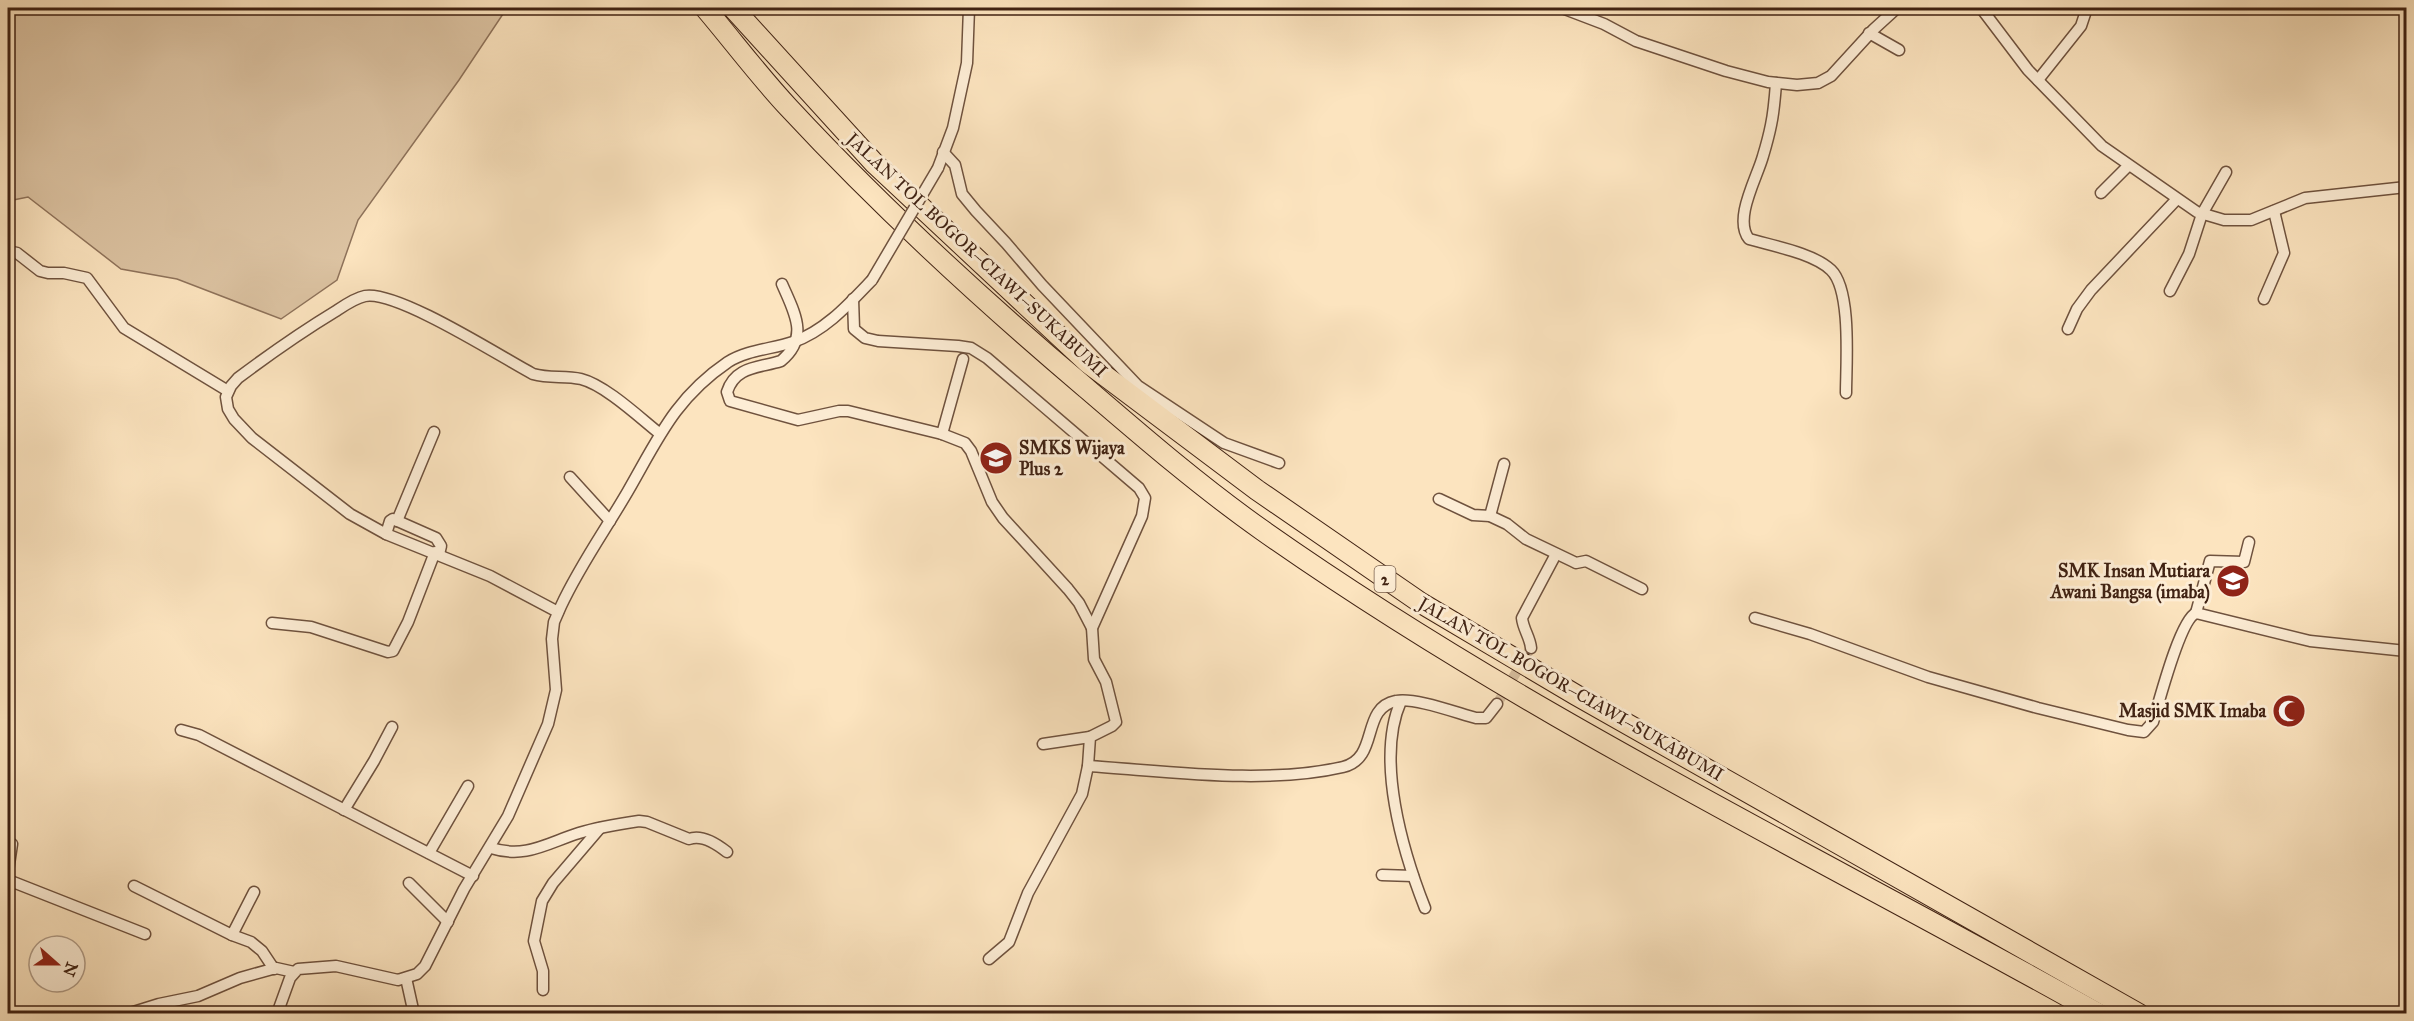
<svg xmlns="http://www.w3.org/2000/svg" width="2414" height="1021" viewBox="0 0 2414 1021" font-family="'IM FELL Great Primer',serif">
<rect width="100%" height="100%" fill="#fce4bf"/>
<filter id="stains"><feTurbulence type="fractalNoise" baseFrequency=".00333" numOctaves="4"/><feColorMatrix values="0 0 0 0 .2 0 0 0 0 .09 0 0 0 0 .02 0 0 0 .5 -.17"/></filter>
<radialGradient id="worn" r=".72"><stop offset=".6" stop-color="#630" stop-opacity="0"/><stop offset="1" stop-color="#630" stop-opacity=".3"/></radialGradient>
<path fill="#dcc3a2" stroke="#8e725a" stroke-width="1.5" d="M8,8H507L459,80L358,220L337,280L281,319L177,279L121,269L28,197L8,201Z"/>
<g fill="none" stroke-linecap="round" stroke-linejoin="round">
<path stroke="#d6bd9d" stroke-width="10" stroke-dasharray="10 5" stroke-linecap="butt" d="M1497,704L1531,648"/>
<defs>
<g id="street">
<path d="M1562,8L1604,24L1636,41L1726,71L1768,82L1797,85L1818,83L1831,76L1874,29L1897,8"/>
<path d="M1981,8L2028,70L2102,146L2197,212L2224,220H2251L2305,198L2406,187"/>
<path d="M1869,33L1899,50"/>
<path d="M2038,80L2081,26L2087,8"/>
<path d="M1776,83C1775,97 1774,111 1771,125C1769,135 1766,146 1763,156C1757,178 1733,219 1749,239C1773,246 1813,253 1831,270C1852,290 1846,366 1846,393"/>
<path d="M943,152L955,165L962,194L976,211L1006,243L1042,285L1138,386L1224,443L1279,463"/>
<path d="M938,168L953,128L967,63L969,8"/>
<path d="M2101,193L2128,166"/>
<path d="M8,251L17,253L40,271L48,273H64L87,278L124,328L228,391"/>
<path d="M782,284C794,312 810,337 781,361C759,368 735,366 727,392L730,401L798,420L839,411H848L942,434L965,443L971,451L992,502L1003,518L1068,589L1079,603L1092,628"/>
<path d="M2170,291L2189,254L2202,214L2226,172"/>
<path d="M853,299L854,329L865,338L878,341L958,346L971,348L987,358L1139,488L1145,498L1142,516L1092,628L1094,659L1106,682L1116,722L1112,726L1090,737L1088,766L1082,794L1028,893L1009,942L989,959"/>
<path d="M2264,299L2284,253L2274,211"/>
<path d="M2068,329L2077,309L2091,290L2177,199"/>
<path d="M942,434L963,359"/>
<path d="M570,477L610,521"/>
<path d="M1439,499L1473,515L1490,516L1507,524L1526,539L1572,561L1576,563L1586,561L1642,589"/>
<path d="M1490,516L1504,464"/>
<path d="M397,521L434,432"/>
<path d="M386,534L390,521L393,519L436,538L441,546L439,554"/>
<path d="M558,612L490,576L386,534L350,514L252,438L234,419L228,409L226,397L231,386L238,378C270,354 303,331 336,311C345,305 355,298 365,296C397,290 501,357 533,374C550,379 565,375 581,379C605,385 639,417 659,433"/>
<path d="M2196,613L2210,561L2244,562L2249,542"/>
<path d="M1755,618L1810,634L1928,677L2038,708L2128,730L2144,732L2153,722C2159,702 2180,620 2196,613L2310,641L2406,651"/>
<path d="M272,623L311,627L388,652L393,651L408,622L435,552"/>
<path d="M1531,648C1530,637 1523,629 1522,618L1556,554"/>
<path d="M1401,701C1375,759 1403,852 1425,908"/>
<path d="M181,730L199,735L473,876"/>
<path d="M1043,744L1090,737"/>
<path d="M1088,766C1167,771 1266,785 1343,767C1380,758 1360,708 1396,701C1414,697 1457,713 1476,718H1486L1497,704"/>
<path d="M344,810L374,761L392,727"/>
<path d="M8,843L12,844L8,871"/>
<path d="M491,848C526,859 547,843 579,833C599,827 619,824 639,821L647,822L689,839C702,834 717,844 727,852"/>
<path d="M429,853L468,786"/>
<path d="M1382,875L1413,876"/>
<path d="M8,880L145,934"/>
<path d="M409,883L448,922"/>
<path d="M134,886L232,935L251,942L262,951L274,969"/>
<path d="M232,935L254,892"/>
<path d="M406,978L414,1014"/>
<path d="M543,990V971L534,941L542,901L553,883L600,828"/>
<path d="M127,1014L159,1004L198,996L240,978L276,968L294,972"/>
<path d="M277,1014L290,978L298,969L336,966L398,980L417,974L425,966L464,889L508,816L548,724L556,690L552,639L554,622L561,606C580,565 606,529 628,491C658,439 675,398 728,362C747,350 772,349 793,342C825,331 849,304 872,280"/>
</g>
<g id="highway">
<path d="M705,8C733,41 759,76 789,108C882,208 982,300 1086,388C1143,437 1201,487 1262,530C1526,716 1818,856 2099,1014"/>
<path d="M733,8L875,164L1088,363L1257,490L1421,603L1576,695L2139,1014"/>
</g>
</defs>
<use href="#street" stroke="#6f523e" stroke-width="13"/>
<use href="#highway" stroke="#402213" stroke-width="22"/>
<use href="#street" stroke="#fdedd5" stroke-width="10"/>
<use href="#highway" stroke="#fce4bf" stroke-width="20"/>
<defs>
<path id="street-bridge" d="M872,280L938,168"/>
</defs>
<use href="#street-bridge" stroke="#6f523e" stroke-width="13" stroke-linecap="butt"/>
<use href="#street-bridge" stroke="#fdedd5" stroke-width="10"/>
</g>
<defs>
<symbol id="school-disc" viewBox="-11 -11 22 22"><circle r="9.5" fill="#8f2418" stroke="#fdedd5"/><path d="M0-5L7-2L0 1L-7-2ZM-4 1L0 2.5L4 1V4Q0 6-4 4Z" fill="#fff"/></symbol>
<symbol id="mosque-disc" viewBox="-11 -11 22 22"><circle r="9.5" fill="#8f2418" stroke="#fdedd5"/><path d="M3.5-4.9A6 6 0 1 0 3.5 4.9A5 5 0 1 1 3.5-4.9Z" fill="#fff"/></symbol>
</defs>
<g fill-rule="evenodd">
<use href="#school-disc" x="977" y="439" width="38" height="38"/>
<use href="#school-disc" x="2214" y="562" width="38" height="38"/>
<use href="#mosque-disc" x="2270" y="692" width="38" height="38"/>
</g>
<g text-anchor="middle" stroke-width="6" stroke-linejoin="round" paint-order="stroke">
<rect fill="#fdedd5" stroke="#795f4d" stroke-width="1.5" x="1374.5" y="566" width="21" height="26" rx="4.5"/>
<g font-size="16" font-weight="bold" fill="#402213">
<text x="1385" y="585">2</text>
</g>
<g font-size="18" fill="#402213" stroke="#fdedd5">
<text transform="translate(977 255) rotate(43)" y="6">JALAN TOL BOGOR–CIAWI–SUKABUMI</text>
<text transform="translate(1571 689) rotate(30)" y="6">JALAN TOL BOGOR–CIAWI–SUKABUMI</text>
</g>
<g font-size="18" font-weight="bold" fill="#402213" stroke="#fdedd5" text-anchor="end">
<text x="1019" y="454" text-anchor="start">SMKS Wijaya<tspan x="1019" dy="21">Plus 2</tspan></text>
<text x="2210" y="577">SMK Insan Mutiara<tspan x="2210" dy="21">Awani Bangsa (imaba)</tspan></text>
<text x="2266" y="717">Masjid SMK Imaba</text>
</g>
</g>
<rect width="2414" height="1021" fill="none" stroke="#fce4bf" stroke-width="30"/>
<rect x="9" y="9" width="2396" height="1003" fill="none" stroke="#402213" stroke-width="3"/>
<rect x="15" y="15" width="2384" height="991" fill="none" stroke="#402213" stroke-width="1.5"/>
<g transform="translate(57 964) rotate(111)"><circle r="28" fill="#fdedd5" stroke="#b19c87" stroke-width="1.5"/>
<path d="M0-4.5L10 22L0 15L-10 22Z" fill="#8f2418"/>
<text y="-9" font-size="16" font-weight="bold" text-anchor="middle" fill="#402213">N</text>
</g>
<rect width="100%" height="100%" filter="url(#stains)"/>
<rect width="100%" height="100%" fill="url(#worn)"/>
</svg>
